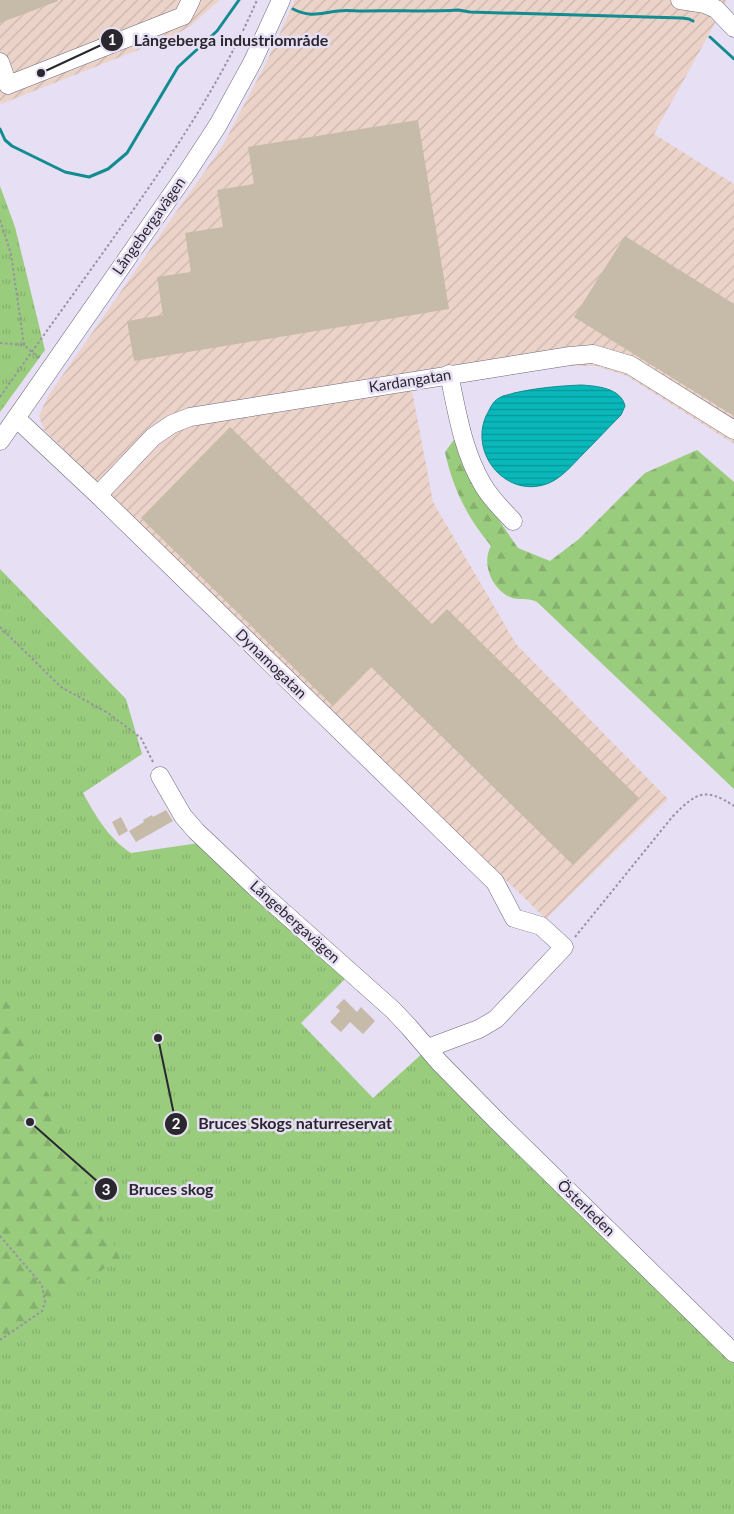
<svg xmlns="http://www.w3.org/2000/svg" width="734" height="1514" viewBox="0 0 734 1514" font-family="Lato,sans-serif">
<defs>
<pattern id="industrial-furrows" width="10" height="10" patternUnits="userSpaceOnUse" patternTransform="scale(1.25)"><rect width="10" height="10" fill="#ebd3c9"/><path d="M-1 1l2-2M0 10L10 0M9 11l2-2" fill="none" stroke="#cab5ad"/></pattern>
<pattern id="grass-tufts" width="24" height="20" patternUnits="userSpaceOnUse" patternTransform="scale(1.25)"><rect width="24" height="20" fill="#9acc7e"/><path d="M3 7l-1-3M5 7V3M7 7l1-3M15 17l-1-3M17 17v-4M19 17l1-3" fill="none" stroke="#85af6d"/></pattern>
<pattern id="forest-firs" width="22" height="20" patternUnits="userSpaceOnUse" patternTransform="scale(1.25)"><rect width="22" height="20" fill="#9acc7e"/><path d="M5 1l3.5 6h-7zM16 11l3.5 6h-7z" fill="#85af6d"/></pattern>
<pattern id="water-rules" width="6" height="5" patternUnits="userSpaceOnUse" patternTransform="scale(1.25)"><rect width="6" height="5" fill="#08b8ba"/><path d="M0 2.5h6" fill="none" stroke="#099698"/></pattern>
</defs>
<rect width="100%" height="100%" fill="#e7dff3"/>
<g fill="url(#industrial-furrows)">
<path d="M0,0H220L189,27L171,37L1,104L0,101Z"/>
<path d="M295,0H726L725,5L654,134L734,184V444L627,376L596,366H566L412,391L433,502L516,644L668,799L546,919L44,430L39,416L48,396L223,145L266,63Z"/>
</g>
<g fill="url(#grass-tufts)">
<path d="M0,186L15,227L45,350L0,412Z"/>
<path d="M0,569L126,699L142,754L83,793C95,815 109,839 131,853L199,843L347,977L301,1023L373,1098L424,1052L734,1355V1514H0Z"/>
</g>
<g fill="url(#forest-firs)">
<path d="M456,437L479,491L518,548L550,561L579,539L645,473L697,450L734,482V789L537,602C528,597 519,601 510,597C492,589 481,563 491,546C467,517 453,489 445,452Z"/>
<path d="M0,986L120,1258L0,1339Z"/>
</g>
<path fill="url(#water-rules)" stroke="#128c90" d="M581,385C597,386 621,388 625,406L621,415C608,428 596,441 584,453C573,464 563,477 549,483C508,500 469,455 486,416C490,409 492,402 499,398C503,395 509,395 514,393C536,388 558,386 581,385Z"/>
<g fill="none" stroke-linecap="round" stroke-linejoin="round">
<g stroke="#128c90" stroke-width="3">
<path d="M293,9C310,18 321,13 338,11C346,10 354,11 361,11C394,10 426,12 458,10L470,12L682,18L689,19L693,21"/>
<path d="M710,37L734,59"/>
<path d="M0,129L5,140L12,146L65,172L89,177L108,169L127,153L178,67L217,31L239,0"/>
</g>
</g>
<g fill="#c6baa8">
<path d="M0,0H57L58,1L0,23Z"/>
<path d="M418,120L449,309L134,361L127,321L163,315L157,277L191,272L185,233L223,227L217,190L254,184L248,147Z"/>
<path d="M625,236L734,304V416L574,317Z"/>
<path d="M230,427L432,624L447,609L639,798L573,865L371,667L333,706L141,518Z"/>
<path d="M166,810L173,821L136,842L129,831L144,822L143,820L152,815L153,817Z"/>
<path d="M121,817L128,831L119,836L112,822Z"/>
<path d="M344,999L357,1012L361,1007L375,1021L363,1034L350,1022L341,1032L330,1022L340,1011L336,1007Z"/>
</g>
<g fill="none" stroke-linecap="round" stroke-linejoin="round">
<defs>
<g id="minor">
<path d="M680,0L705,4L716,9L734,28"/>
<path d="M0,62L8,85L183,16L191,0"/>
<path d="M449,374C457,412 463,452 483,485C491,499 502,509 513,521"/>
<path d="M16,418L98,495L495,882L514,918L541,926L564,947L496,1019L479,1029L428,1048"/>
<path d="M0,441L188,171L218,125L253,61L281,0"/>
<path d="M98,495L153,437L172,424L190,417L570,356L593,354L630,365L734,430"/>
<path d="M160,776L183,816L196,831L255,887L393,1010L409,1027L439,1062L498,1122L734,1353"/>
</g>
</defs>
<use href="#minor" stroke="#6f687a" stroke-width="19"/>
<g stroke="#9892a1" stroke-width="2" stroke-dasharray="2.5 2.5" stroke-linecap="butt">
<path d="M0,220L11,254L24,345L39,358"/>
<path d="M0,343L24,345"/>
<path d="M0,397C37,344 75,292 112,240C166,164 220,86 257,0"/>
<path d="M0,627L61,687L108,713L141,738L153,762"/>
<path d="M575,937L673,816C697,792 705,787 734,806"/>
<path d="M0,1236L42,1285L45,1302L42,1311L0,1340"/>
</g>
<use href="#minor" stroke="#fff" stroke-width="18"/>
</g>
<g text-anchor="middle" stroke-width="5" stroke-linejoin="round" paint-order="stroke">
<g font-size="15" fill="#2a272f" stroke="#e7dff3">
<text transform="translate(149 226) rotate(-55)" y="5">Långebergavägen</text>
<text transform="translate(410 381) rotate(-9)" y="5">Kardangatan</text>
<text transform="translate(271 664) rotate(44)" y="5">Dynamogatan</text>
<text transform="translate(295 922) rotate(42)" y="5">Långebergavägen</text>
<text transform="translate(586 1208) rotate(44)" y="5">Österleden</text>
</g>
</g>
<path fill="none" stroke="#2a272f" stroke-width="2" d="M41 73L112 40M158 1038L176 1124M30 1122L106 1189"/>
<g fill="#2a272f" stroke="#e7dff3" stroke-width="2">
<circle cx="41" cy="73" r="5"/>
<circle cx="158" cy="1038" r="5"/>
<circle cx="30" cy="1122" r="5"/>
<circle cx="112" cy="40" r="12"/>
<circle cx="176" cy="1124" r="12"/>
<circle cx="106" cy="1189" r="12"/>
</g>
<g font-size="15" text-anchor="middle" font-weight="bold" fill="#fff">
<text x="112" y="45">1</text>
<text x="176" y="1129">2</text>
<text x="106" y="1195">3</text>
</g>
<g font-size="16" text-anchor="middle" font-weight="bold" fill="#2a272f" stroke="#e7dff3" stroke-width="5" stroke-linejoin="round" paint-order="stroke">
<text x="231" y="46">Långeberga industriområde</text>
<text x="295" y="1129">Bruces Skogs naturreservat</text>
<text x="171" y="1195">Bruces skog</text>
</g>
</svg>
